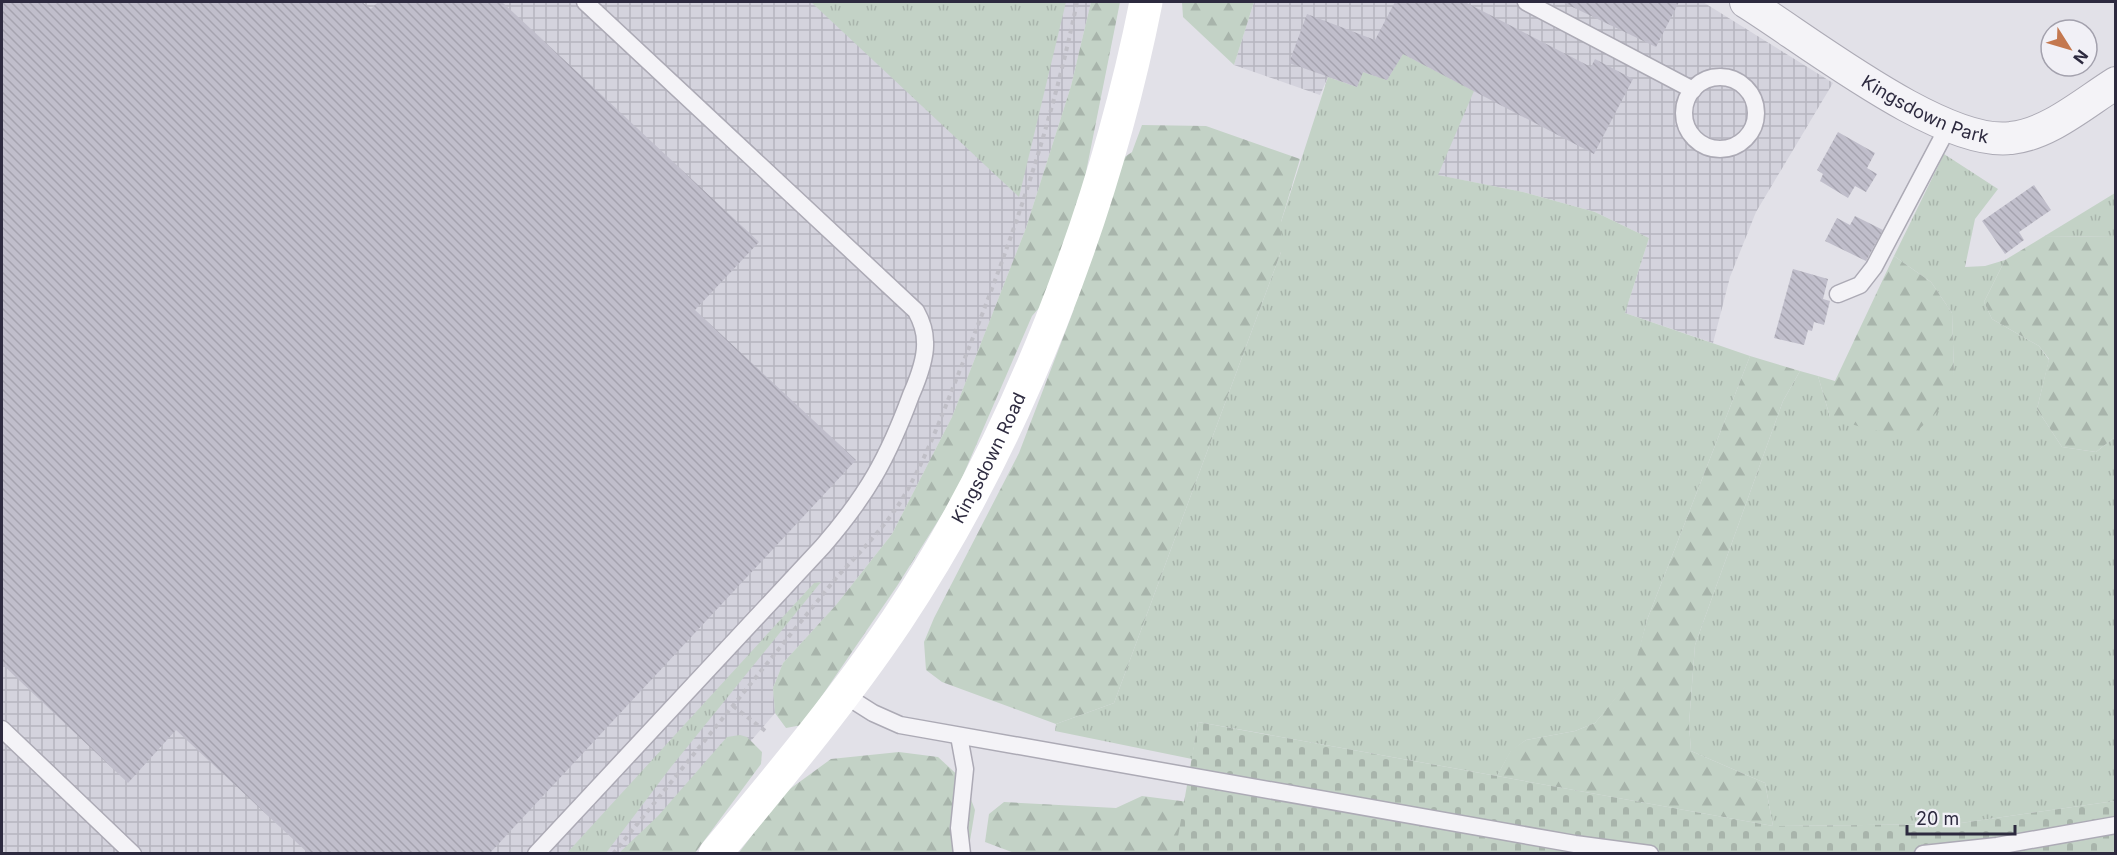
<svg xmlns="http://www.w3.org/2000/svg" width="2117" height="855" viewBox="0 0 2117 855" font-family="Inter,sans-serif">
<defs>
<pattern id="industrial-grid" width="8" height="8" patternUnits="userSpaceOnUse" patternTransform="scale(1.5)"><rect width="8" height="8" fill="#d4d3dd"/><path d="M0 4h8M4 0v8" fill="none" stroke="#b6b5bf"/></pattern>
<pattern id="grass-tufts" width="24" height="20" patternUnits="userSpaceOnUse" patternTransform="scale(1.5)"><rect width="24" height="20" fill="#c3d2c6"/><path d="M3 7l-1-3M5 7V3M7 7l1-3M15 17l-1-3M17 17v-4M19 17l1-3" fill="none" stroke="#a8b4ab"/></pattern>
<pattern id="forest-firs" width="22" height="20" patternUnits="userSpaceOnUse" patternTransform="scale(1.5)"><rect width="22" height="20" fill="#c3d2c6"/><path d="M5 1l3.5 6h-7zM16 11l3.5 6h-7z" fill="#a8b4ab"/></pattern>
<pattern id="cemetery-stones" width="16" height="16" patternUnits="userSpaceOnUse" patternTransform="scale(1.5)"><rect width="16" height="16" fill="#c3d2c6"/><path d="M2 7V4a2 2 0 0 1 4 0v3zM10 15v-3a2 2 0 0 1 4 0v3z" fill="#a8b4ab"/></pattern>
<pattern id="building-back-hatch" width="6" height="6" patternUnits="userSpaceOnUse" patternTransform="scale(1.5)"><rect width="6" height="6" fill="#c0becb"/><path d="M-1 5l2 2M0 0l6 6M5-1l2 2" fill="none" stroke="#a5a3af"/></pattern>
</defs>
<rect width="100%" height="100%" fill="#e2e1e8"/>
<g fill="url(#industrial-grid)">
<path d="M2,2H1091L1071,86L1026,228L952,417L892,534L836,605L783,663L773,688L775,713L655,853L2,854Z"/>
<path d="M1254,2H1703L1833,83L1756,212L1730,277L1713,343L1625,313L1649,238L1595,212L1523,192L1437,175L1473,91L1387,80L1357,87L1328,77L1320,95L1234,65Z"/>
</g>
<g fill="url(#grass-tufts)">
<path d="M811,2H1066L1019,197Z"/>
<path d="M1403,54L1474,91L1438,175L1523,192L1595,212L1649,238L1625,313L1750,356L1647,620L1632,679L1595,723L1575,731L1526,740L1511,751L1497,776L1198,722L1192,759L1055,731L1056,724L1114,703L1281,252V222L1328,77L1357,87L1363,72L1387,80Z"/>
<path d="M1944,154L1998,189L1975,219L1965,267L1985,266L2005,260L1984,302L1992,319L2039,346L2049,360L2037,409L2062,447L2096,452L2115,437V801L1954,824L1773,826L1765,783L1691,751L1689,724L1695,645L1783,401L1800,371L1818,376L1830,417L1954,374L1952,313L1931,282L1894,256Z"/>
<path d="M2115,193V236L2043,237Z"/>
<path d="M821,582L671,767L606,853L566,854L814,583Z"/>
</g>
<g fill="url(#forest-firs)">
<path d="M1091,2H1120L1086,172L1090,181L1132,152L1142,125L1206,126L1300,159L1281,222V252L1114,703L1056,724L942,682L926,670L924,642L934,618L1019,453L1074,309L1047,299L1032,316L955,494L897,586L802,725L786,728L775,713L773,688L783,663L836,605L892,534L952,417L1026,228L1071,86Z"/>
<path d="M1182,2H1254L1234,65L1183,17Z"/>
<path d="M2115,236V437L2096,452L2062,447L2037,409L2049,359L2039,346L1992,319L1984,302L2005,260L2043,237Z"/>
<path d="M1894,256L1931,282L1952,313L1954,374L1938,411L1914,434L1870,430L1830,417L1818,376L1835,381Z"/>
<path d="M1750,356L1800,371L1783,401L1695,645L1689,724L1691,751L1765,783L1773,826L1497,776L1511,750L1526,740L1575,731L1595,723L1631,679L1647,620Z"/>
<path d="M740,735L747,737L762,752L761,764L695,853L618,854L658,816L727,737Z"/>
<path d="M899,752L938,757L964,781L975,810L968,853L738,854L783,794L831,759Z"/>
<path d="M1142,796L1235,808L1356,854H1017L985,842L989,814L1004,802L1116,808Z"/>
</g>
<path fill="url(#cemetery-stones)" d="M1198,722L1773,826L1954,824L2115,801V853L1175,854Z"/>
<g fill="url(#building-back-hatch)">
<path d="M2,2H362L371,9L378,2H502L759,242L695,310L856,460L489,854H309L176,730L128,783L2,664Z"/>
<path d="M1395,2H1465L1591,67L1595,59L1633,79L1594,154L1403,54L1387,80L1363,72L1357,87L1289,63L1307,14L1375,40Z"/>
<path d="M1562,2H1679L1656,47Z"/>
<path d="M1838,132L1875,153L1867,168L1877,174L1866,192L1855,186L1848,198L1820,181L1823,174L1817,170Z"/>
<path d="M2034,185L2051,210L2019,232L2024,240L2005,254L1982,221Z"/>
<path d="M1855,216L1883,230L1866,261L1825,241L1837,218L1850,225Z"/>
<path d="M1793,269L1828,279L1823,299L1830,301L1824,325L1814,322L1812,331L1808,330L1804,345L1774,338Z"/>
</g>
<g fill="none" stroke-linecap="round" stroke-linejoin="round">
<defs>
<g id="lane">
<path d="M1526,2L1693,90"/>
<circle cx="1720" cy="113" r="36"/>
<path d="M1838,294L1860,285L1874,267L1949,125"/>
<path d="M843,694L873,713L900,725L1575,844L1650,854"/>
<path d="M2,729L133,854"/>
<path d="M959,736L965,769L959,828L962,854"/>
<path d="M536,854L823,546C867,495 888,458 911,395C918,379 926,359 925,342C925,331 921,320 916,311L585,2"/>
<path d="M1923,854L1997,846L2116,825"/>
</g>
<g id="street">
<path id="s1" d="M1746,2C1806,39 1942,147 2011,138C2049,134 2084,103 2116,83"/>
</g>
</defs>
<use href="#lane" stroke="#acaab5" stroke-width="19"/>
<use href="#street" stroke="#acaab5" stroke-width="34"/>
<g stroke="#c0bfc7" stroke-width="4" stroke-dasharray="4.5 4.5" stroke-linecap="butt">
<path d="M733,706L768,733"/>
<path d="M613,854L837,577C860,552 883,529 901,501C927,458 945,407 964,360C1011,244 1052,125 1077,2"/>
</g>
<use href="#lane" stroke="#f4f3f7" stroke-width="16"/>
<use href="#street" stroke="#f4f3f7" stroke-width="32"/>
<path stroke="#fff" stroke-width="33" id="s2" d="M715,854C778,778 842,702 897,620C1017,440 1104,213 1146,2"/>
</g>
<g text-anchor="middle" stroke-width="4.5" stroke-linejoin="round" paint-order="stroke">
<g font-size="18" fill="#2d2a3f" stroke="#f1f0f6">
<text dy="6" stroke="none"><textPath href="#s1" startOffset="210">Kingsdown Park</textPath></text>
<text dy="6" stroke="none"><textPath href="#s2" startOffset="483">Kingsdown Road</textPath></text>
</g>
</g>
<rect width="2117" height="855" fill="none" stroke="#2d2a3f" stroke-width="6"/>
<g transform="translate(2069 48) rotate(127)"><circle r="28" fill="#f1f0f6" stroke="#a3a1ad" stroke-width="1.5"/>
<path d="M0-4.5L10 22L0 15L-10 22Z" fill="#c4784f"/>
<text y="-9" font-size="16" font-weight="bold" text-anchor="middle" fill="#2d2a3f">N</text>
</g>
<path d="M1907 825v9h108v-9" fill="none" stroke="#2d2a3f" stroke-width="3"/>
<text x="1916" y="825" font-size="18" fill="#2d2a3f" stroke="#f1f0f6" stroke-width="4.5" paint-order="stroke">20 m</text>
</svg>
